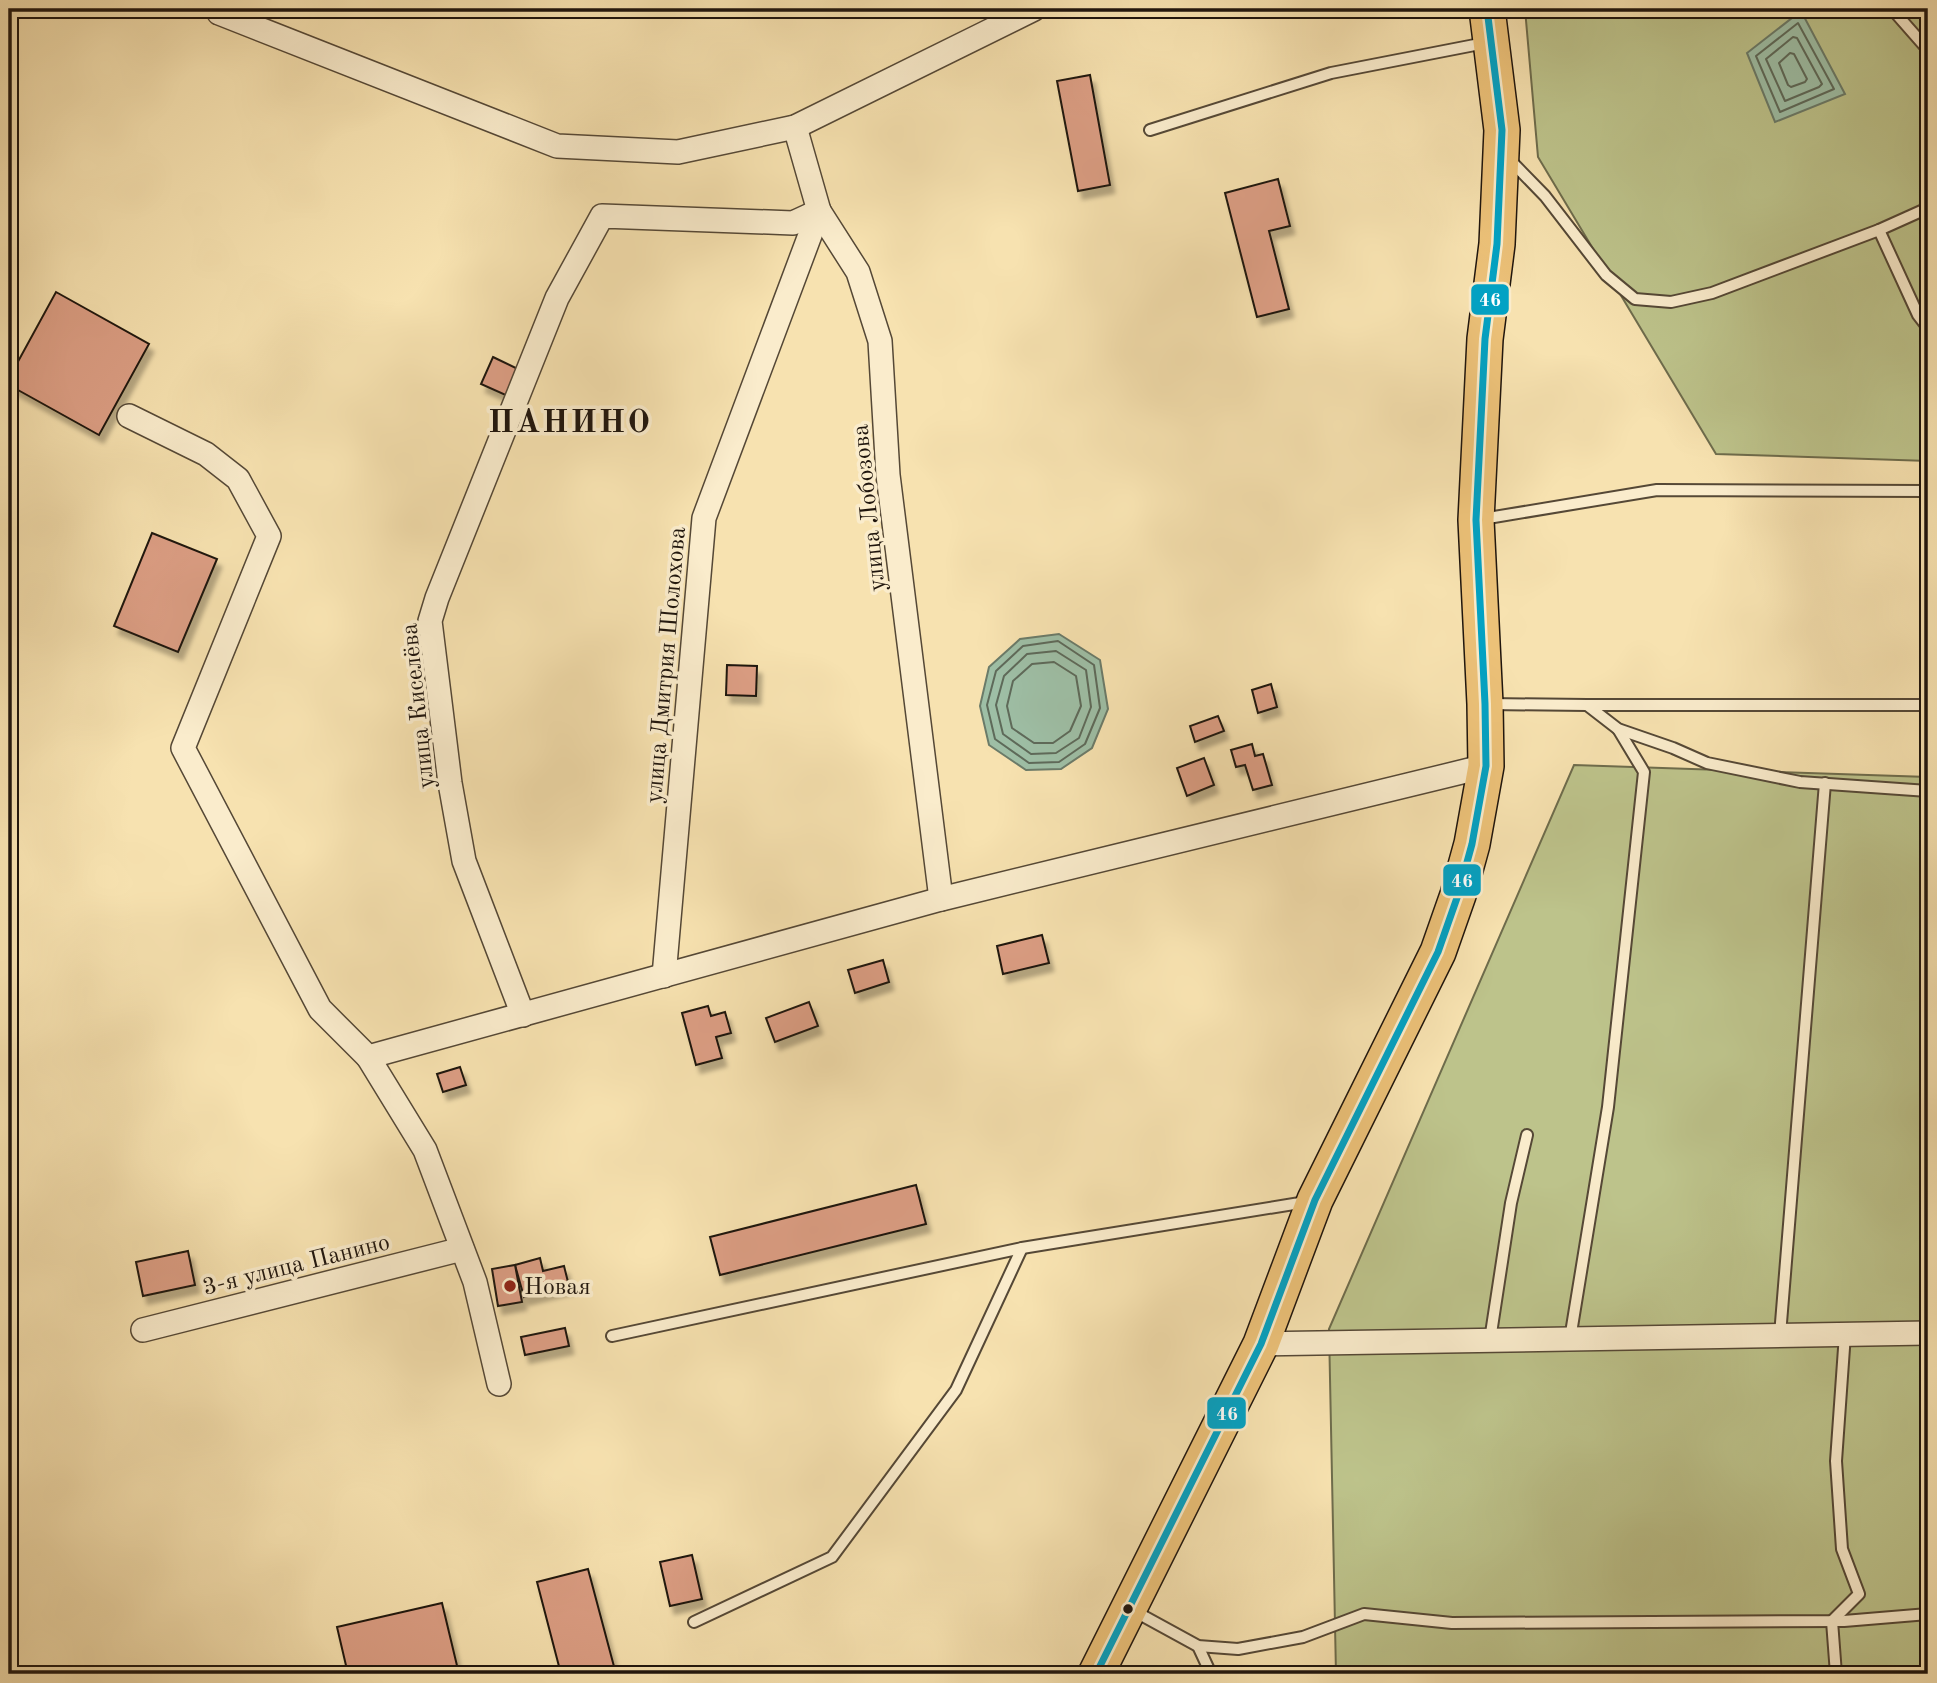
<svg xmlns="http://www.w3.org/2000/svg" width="1937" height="1683" viewBox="0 0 1937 1683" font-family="'Old Standard TT',serif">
<defs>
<filter id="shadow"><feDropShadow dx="4.5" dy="8" stdDeviation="2" flood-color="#0004"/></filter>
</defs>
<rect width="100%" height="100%" fill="#f7e2b0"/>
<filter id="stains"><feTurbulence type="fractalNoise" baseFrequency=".00286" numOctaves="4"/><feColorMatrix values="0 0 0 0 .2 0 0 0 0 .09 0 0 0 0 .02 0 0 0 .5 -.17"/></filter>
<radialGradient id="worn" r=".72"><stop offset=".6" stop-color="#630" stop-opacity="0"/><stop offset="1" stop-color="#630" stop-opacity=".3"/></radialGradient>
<g fill="#bdc38b" stroke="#6e6c4c" stroke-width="2">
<path d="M1525,9H1928V461L1716,454L1538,157Z"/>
<path d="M1574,765L1928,777V1674H1336L1329,1329Z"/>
</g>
<g fill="#9ebfa6" stroke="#6b7b69" stroke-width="2">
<path d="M1801,11L1845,94L1775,122L1747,53Z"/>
<path d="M1059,634L1100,660L1108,709L1092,748L1061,769L1026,770L989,745L980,706L989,667L1020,639Z"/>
</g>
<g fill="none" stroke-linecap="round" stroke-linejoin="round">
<g stroke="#5e6a5a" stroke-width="2">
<path d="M1798,23L1834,89L1780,112L1756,56Z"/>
<path d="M1793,37L1797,38L1822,84L1819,87L1785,101L1766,59Z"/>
<path d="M1790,53L1794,54L1807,79L1805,82L1791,87L1788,85L1779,63Z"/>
<path d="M1058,641L1094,665L1100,708L1085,744L1059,762L1029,763L995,739L987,705L996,671L1023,646Z"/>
<path d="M1056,651L1086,670L1091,707L1079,738L1056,753L1031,754L1003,734L996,705L1004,676L1027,654Z"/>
<path d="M1054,662L1076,676L1081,706L1070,731L1053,743H1034L1012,728L1007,706L1013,681L1032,664Z"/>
</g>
</g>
<g fill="#dc9e84" stroke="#1f150d" stroke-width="2" filter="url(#shadow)">
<path d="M1090,75L1110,185L1078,191L1057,81Z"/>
<path d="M1278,179L1290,226L1269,231L1289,309L1257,317L1225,193Z"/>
<path d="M56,292L149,344L99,435L9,385V378Z"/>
<path d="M493,357L522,371L510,397L481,384Z"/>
<path d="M152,533L217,559L178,652L114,626Z"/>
<path d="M727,665L757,666L756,696L726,695Z"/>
<path d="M1271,684L1277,707L1258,713L1252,690Z"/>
<path d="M1218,716L1224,731L1195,742L1190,726Z"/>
<path d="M1252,744L1255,756L1263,754L1272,785L1253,790L1245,765L1236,767L1231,750Z"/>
<path d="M1204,758L1214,785L1187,796L1177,768Z"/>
<path d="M1042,935L1049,963L1003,974L997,946Z"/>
<path d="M883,960L889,982L855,993L848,970Z"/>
<path d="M809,1002L818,1026L775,1042L766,1018Z"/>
<path d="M708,1006L711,1016L725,1012L731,1033L716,1037L722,1058L696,1065L682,1013Z"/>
<path d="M460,1067L466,1085L443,1092L437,1074Z"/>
<path d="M916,1185L926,1224L720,1275L710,1237Z"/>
<path d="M188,1251L195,1285L143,1296L136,1262Z"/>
<path d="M540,1258L543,1271L564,1266L569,1286L524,1297L515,1265Z"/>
<path d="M515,1265L522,1302L498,1306L492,1269Z"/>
<path d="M565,1328L569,1346L525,1355L521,1337Z"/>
<path d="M692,1555L702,1599L670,1606L660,1562Z"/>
<path d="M588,1569L616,1674H561L537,1582Z"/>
<path d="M442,1603L459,1674H348L337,1627Z"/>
</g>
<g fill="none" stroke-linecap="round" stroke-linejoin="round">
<defs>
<g id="service">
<path d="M1892,9L1928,50"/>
<path d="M1150,130L1331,73L1485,43"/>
<path d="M1508,158L1545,196L1606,275L1635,299L1671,302L1712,293L1879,230L1928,208"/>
<path d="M1879,230L1918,315L1928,328"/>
<path d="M1482,519L1657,490L1928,491"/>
<path d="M1489,704L1587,705L1618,729L1673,748L1707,763L1800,782L1928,791"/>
<path d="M1587,705H1928"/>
<path d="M1780,1335L1825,783"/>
<path d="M612,1336L1022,1248L1306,1202"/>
<path d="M1570,1339L1608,1107L1644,772L1618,729"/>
<path d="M1490,1340L1511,1203L1527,1135"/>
<path d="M1134,1611L1198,1646L1238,1649L1303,1637L1364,1614L1452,1623L1844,1621L1928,1614"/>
<path d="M694,1622L832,1557L956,1390L1022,1248"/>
<path d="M1198,1646L1211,1674"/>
<path d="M1836,1674L1832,1621L1859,1594L1842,1549L1836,1461L1845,1334"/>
</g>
<g id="minor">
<path d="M221,9L219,13L557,146L678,152L795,127L1034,9"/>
<path d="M795,127L819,211L858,272L880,341L888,475L941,899"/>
<path d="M129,416L206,454L238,479L269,536L183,748L320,1009L368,1057L941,899L1486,766"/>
<path d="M664,976L704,518L819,211"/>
<path d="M523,1015L464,861L450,783L430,621L437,598L557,298L602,216L793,223L819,211"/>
<path d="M368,1057L425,1150L475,1282L499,1384"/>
<path d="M143,1330L462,1249"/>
<path d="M1261,1344L1928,1333"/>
</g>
<path id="primary" d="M1096,1674L1261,1344L1315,1200L1438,952L1458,895L1472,844L1486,766L1485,704L1476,520L1485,339L1497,244L1502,130L1487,9"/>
</defs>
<use href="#service" stroke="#554836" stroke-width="14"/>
<use href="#minor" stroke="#554836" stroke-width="26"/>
<use href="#primary" stroke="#1f150d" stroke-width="38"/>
<use href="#service" stroke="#faeccc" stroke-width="10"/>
<use href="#minor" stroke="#faeccc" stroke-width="23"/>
<use href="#primary" stroke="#ecc178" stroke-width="35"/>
<defs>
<path id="bus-1" d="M1096,1674L1261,1344L1315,1200L1438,952L1458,895L1472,844L1486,766L1485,704L1476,520L1485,339L1497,244L1502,130L1487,9"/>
</defs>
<use href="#bus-1" stroke="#faeccc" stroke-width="12"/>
<use href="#bus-1" stroke="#02a2c4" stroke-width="7"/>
</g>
<circle fill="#8f2418" stroke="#faeccc" stroke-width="2.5" cx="510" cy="1286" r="7"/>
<circle fill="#1f150d" stroke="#faeccc" stroke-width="2.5" cx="1128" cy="1609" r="6"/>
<g text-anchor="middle" stroke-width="7" stroke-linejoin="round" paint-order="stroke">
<g font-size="24" fill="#1f150d" stroke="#faeccc">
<text transform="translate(868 508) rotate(-96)" y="8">улица Лобозова</text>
<text transform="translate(665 665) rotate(-85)" y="8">улица Дмитрия Шолохова</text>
<text transform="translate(417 706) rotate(-96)" y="8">улица Киселёва</text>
<text transform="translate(296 1264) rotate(-14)" y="8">3-я улица Панино</text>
</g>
<g font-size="24" fill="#1f150d" stroke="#faeccc" text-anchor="start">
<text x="524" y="1294">Новая</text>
</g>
<g font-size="32" font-weight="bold" letter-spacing="2" fill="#1f150d" stroke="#faeccc">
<text x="570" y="432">ПАНИНО</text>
</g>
</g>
<g stroke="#faeccc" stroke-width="2.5">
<rect x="1470" y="283" width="40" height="33" rx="7" fill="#02a2c4"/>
<rect x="1442" y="863" width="40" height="34" rx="7" fill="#02a2c4"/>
<rect x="1206" y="1396" width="41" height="34" rx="7" fill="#02a2c4"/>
</g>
<g font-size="19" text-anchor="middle" font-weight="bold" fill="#fff">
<text x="1490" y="306">46</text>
<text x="1462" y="887">46</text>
<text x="1227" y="1420">46</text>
</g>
<rect width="1937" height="1683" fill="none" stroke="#f7e2b0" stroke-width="35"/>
<rect x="10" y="10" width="1916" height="1662" fill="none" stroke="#1f150d" stroke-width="3.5"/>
<rect x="18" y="18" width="1902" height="1648" fill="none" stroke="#1f150d" stroke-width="2"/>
<rect width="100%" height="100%" filter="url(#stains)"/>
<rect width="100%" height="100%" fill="url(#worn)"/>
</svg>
